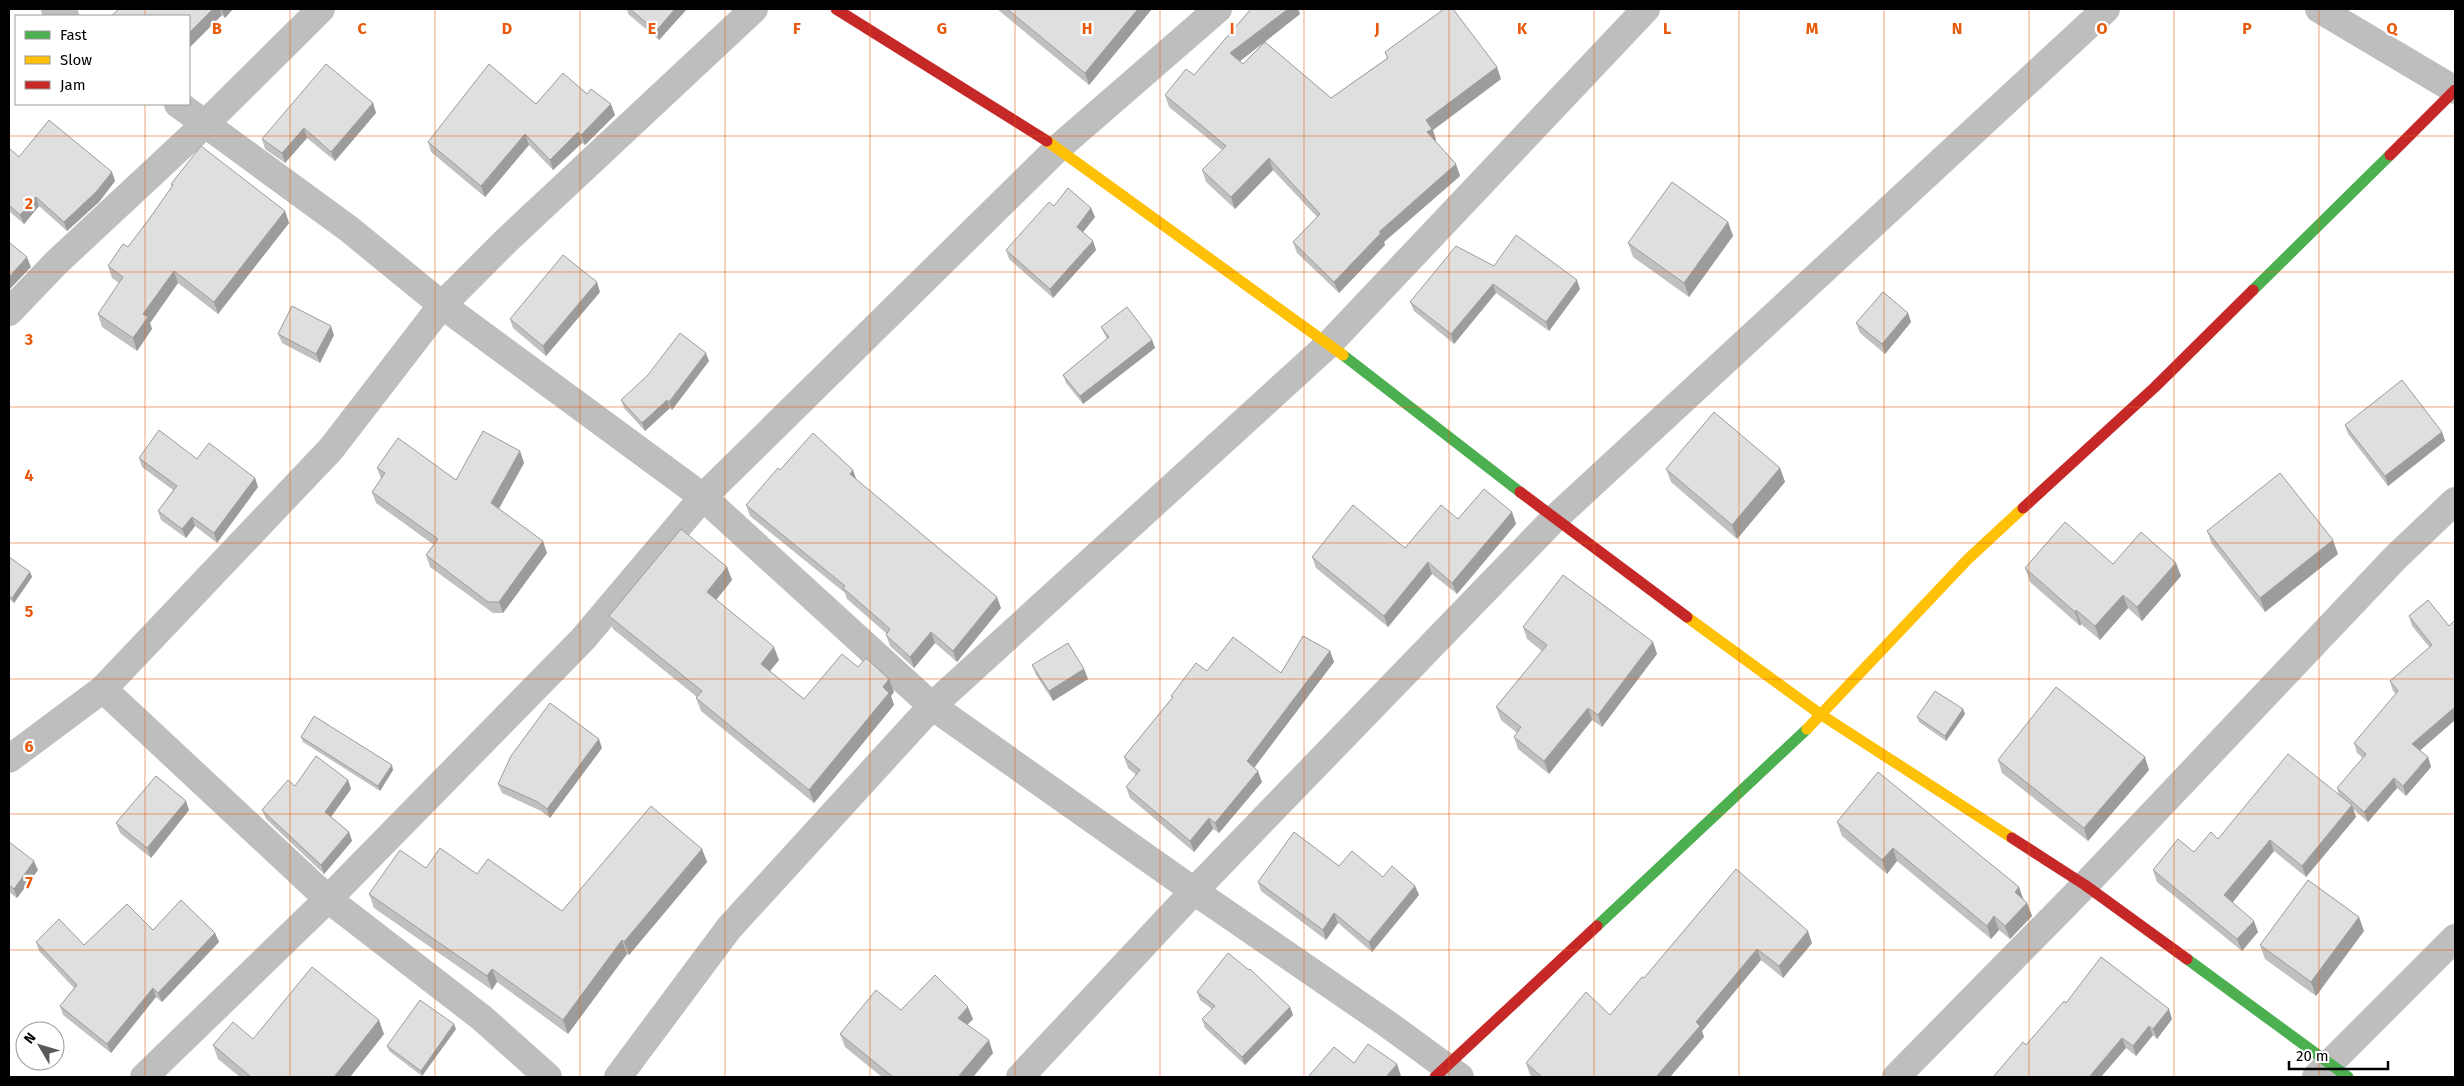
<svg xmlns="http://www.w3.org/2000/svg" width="2464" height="1086" viewBox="0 0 2464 1086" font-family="'Fira Sans',sans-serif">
<rect width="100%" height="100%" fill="#fff"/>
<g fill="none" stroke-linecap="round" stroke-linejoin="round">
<g stroke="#bebebe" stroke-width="28">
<path d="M55,9L65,16"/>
<path d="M2319,9L2455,90"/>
<path d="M178,104L349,229L442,305L703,497L932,706L729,928L618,1077"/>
<path d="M9,312L56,263L205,124L321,9"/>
<path d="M103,689L328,899L482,1018L548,1077"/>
<path d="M9,759L103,689L331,449L442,305L508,239L754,9"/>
<path d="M144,1077L328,899L583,639L703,497L1058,148L1218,9"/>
<path d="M1020,1077L1194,891L1554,519L2106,9"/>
<path d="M1460,1077L1386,1023L1194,891L932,706L1329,344L1646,9"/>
<path d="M1896,1077L2085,885L2396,557L2455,501"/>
<path d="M2316,1077L2455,938"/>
</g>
<g stroke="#4caf50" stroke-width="11">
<path d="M2253,290L2390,155"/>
<path d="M1343,355L1520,492"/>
<path d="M1597,926L1807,729"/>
<path d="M2187,959L2348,1077"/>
</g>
<g stroke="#ffc107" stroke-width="11">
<path d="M1047,141L1343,355"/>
<path d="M1687,617L1820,714L2012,838"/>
<path d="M1807,729L1968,559L2023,508"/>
</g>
<g stroke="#c62828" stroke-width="11">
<path d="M836,9L1047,141"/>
<path d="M2390,155L2455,90"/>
<path d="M1520,492L1687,617"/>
<path d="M2023,508L2155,387L2253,290"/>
<path d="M2012,838L2085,885L2187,959"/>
<path d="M1435,1077L1597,926"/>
</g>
</g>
<g fill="#c0c0c0" fill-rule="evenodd">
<path d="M119,9H233L225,18L222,15L189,48V16Z"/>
<path d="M627,9H687L659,40L628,14Z"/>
<path d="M997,9H1152L1089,85Z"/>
<path d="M1251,9H1298L1300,14L1265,42L1331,98L1387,58L1385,52L1501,79L1433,130L1436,140L1435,141L1456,164L1460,176L1384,242L1385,245L1339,293L1297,253L1293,242L1317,217L1273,170L1235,209L1206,182L1202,170L1222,150L1169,107L1165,95L1194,75ZM1264,42L1243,64L1240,61Z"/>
<path d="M587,94L615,115L585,145L582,143L553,170L529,145L485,197L431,152L428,142L536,104Z"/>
<path d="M373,103L376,113L335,161L307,138L285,163L265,149L262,139Z"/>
<path d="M9,148L19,157L112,172L115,181L99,202L67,231L39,206L24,224L9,211Z"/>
<path d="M171,184L285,211L289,223L218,314L178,283L150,323L152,329L137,351L102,327L98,314L119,283L112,278L108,266L128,247L152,215L172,187Z"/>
<path d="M1054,206L1091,208L1095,217L1083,232L1093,241L1096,250L1053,298L1009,259L1006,250Z"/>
<path d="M1728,222L1733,236L1689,297L1633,257L1628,243Z"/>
<path d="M1494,266L1580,289L1549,331L1496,293L1454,344L1414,311L1410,302Z"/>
<path d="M600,292L546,356L513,328L510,319Z"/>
<path d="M1908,313L1911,322L1885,354L1860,333L1856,323Z"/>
<path d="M1101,327L1152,340L1155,348L1083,404L1066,383L1063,375L1107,339Z"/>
<path d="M278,334L334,335L320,363L282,343Z"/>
<path d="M709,361L672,410L670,408L645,431L624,408L621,400Z"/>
<path d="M2345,425L2442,432L2445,441L2388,486L2348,434Z"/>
<path d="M520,451L524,463L499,509L547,553L503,613H493L430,567L426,555L434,545L376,503L372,492L381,479L377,468L456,480Z"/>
<path d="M139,458L197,459L255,478L258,487L217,543L195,526L186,538L161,520L158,511L173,490L142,467Z"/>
<path d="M1780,468L1785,482L1737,539L1671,482L1666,469Z"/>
<path d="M780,470L857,480L1001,608L957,662L935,643L914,668L890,646L886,635L887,634L847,599L845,593L750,516L746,505Z"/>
<path d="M1512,512L1516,524L1457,594L1432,574L1388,627L1316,568L1312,557L1405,548L1458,519Z"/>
<path d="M2207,531L2338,554L2265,612L2212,544Z"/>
<path d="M9,557L30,572L32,577L14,603L9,599Z"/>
<path d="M2176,563L2181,576L2142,621L2128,608L2100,640L2081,624L2080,626L2030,582L2025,568Z"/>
<path d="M727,567L732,580L716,600L779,660L770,671L804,699L858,667L894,692L891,696L894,705L814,803L701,711L696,698L697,697L613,629L609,616Z"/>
<path d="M2428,600L2455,720L2420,750L2428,757L2431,767L2406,796L2397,788L2368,822L2353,809L2356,817L2306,877L2274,851L2232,902L2258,932L2242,951L2157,882L2153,870L2194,852L2218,839L2339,795L2337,788L2363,758L2357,753L2354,743L2396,694L2393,691L2390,681L2430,648L2412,626L2409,616Z"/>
<path d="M1523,627L1653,642L1657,654L1602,727L1592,720L1549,774L1518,749L1514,737L1517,733L1501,720L1496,707L1542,651L1527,639Z"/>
<path d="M1330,651L1334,662L1254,767L1262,782L1219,833L1213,829L1194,852L1130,798L1126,787L1136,775L1128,768L1124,757L1172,698L1171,696L1207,671L1281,673Z"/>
<path d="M1032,665L1084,669L1088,679L1053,701L1036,675Z"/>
<path d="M1963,709L1965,714L1946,741L1919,722L1917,717Z"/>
<path d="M301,737L393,770L380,791L303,742Z"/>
<path d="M602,748L550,818L541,811L502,793L498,784Z"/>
<path d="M1998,760L2149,770L2088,841L2002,773Z"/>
<path d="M348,780L351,789L331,817L349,832L352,841L324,874L266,819L262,810L295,786Z"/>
<path d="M189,810L151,858L120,833L116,823Z"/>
<path d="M1837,822L2019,887L2023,899L2027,903L2032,916L2010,939L1999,930L1991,939L1897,861L1887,874L1842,836Z"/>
<path d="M9,842L38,870L17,898L9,892Z"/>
<path d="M702,849L707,862L629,955L627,954L568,1034L497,982L492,990L374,908L369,894L426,868L477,874L562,911Z"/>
<path d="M1339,866L1415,886L1419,895L1372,952L1338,923L1326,940L1261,891L1258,882Z"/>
<path d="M1736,869L1812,943L1783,978L1761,960L1702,1031L1704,1037L1670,1077H1533L1530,1075L1526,1063L1610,1015L1644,978Z"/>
<path d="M153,930L215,933L219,942L162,1002L156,997L111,1053L63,1015L60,1006L74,988L39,951L36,942L84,945Z"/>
<path d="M2364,931L2316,996L2265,959L2260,945Z"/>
<path d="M1197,992L1290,1007L1293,1015L1245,1065L1205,1028L1202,1019L1212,1009L1200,1000Z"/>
<path d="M2066,1003L2172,1019L2157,1039L2153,1035L2136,1056L2126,1048L2026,1045Z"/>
<path d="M901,1010L973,1019L967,1025L993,1053L973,1077H882L845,1047L840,1034Z"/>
<path d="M456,1029L422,1076L389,1051L387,1046Z"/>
<path d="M384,1034L350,1077H240L218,1059L213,1045Z"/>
</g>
<g fill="#9c9c9c">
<path d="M213,9H220L222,15L189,48V33Z"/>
<path d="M221,9H233L225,18Z"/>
<path d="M675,9H687L659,40L656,31Z"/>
<path d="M1138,9H1152L1089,85L1085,73Z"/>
<path d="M1288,9H1298L1300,14L1235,65L1230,53Z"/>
<path d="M1497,67L1501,79L1433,130L1436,140L1431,144L1427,132L1426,120Z"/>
<path d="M373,103L376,113L335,161L331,152Z"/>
<path d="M611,104L615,115L585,145L581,135Z"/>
<path d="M304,128L307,138L285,163L282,153Z"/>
<path d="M578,132L582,143L553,170L550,160Z"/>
<path d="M525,134L529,145L485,197L481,186Z"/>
<path d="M1269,158L1273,170L1235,209L1231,197Z"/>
<path d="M1456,164L1460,176L1384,242L1385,245L1339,293L1334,282L1379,232Z"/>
<path d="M112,172L115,181L99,202L67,231L64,222Z"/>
<path d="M36,197L39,206L24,224L20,215Z"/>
<path d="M1091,208L1095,217L1080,236L1077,227Z"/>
<path d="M285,211L289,223L218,314L214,302Z"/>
<path d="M1728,222L1733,236L1689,297L1684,283Z"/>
<path d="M1093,241L1096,250L1053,298L1050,289Z"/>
<path d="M27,257L31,267L9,290V277Z"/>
<path d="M174,271L178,283L150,323L152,329L137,351L133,338L143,314Z"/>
<path d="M1577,280L1580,289L1549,331L1546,322Z"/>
<path d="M597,282L600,292L546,356L543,346Z"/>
<path d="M1493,284L1496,293L1454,344L1451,334Z"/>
<path d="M1908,313L1911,322L1885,354L1882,344Z"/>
<path d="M331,326L334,335L320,363L316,354Z"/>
<path d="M1152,340L1155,348L1083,404L1080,396Z"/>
<path d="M706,353L709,361L672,410L669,402Z"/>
<path d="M667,400L670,408L645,431L642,423Z"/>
<path d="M2442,432L2445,441L2388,486L2385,476Z"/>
<path d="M520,451L524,463L495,515L491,503Z"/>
<path d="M1780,468L1785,482L1737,539L1732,525Z"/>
<path d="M853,470L857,481L850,474Z"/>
<path d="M255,478L258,487L217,543L214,533Z"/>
<path d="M1512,512L1516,524L1457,594L1452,583Z"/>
<path d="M192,517L195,526L186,538L182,529Z"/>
<path d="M2333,540L2338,554L2265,612L2260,598Z"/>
<path d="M543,541L547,553L503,613L499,602Z"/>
<path d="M1428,562L1432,574L1388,627L1384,616Z"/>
<path d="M2176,563L2181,576L2142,621L2137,607Z"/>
<path d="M727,567L732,580L712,605L707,592Z"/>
<path d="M30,572L32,577L14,603L12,598Z"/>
<path d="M2123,595L2128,608L2100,640L2095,626Z"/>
<path d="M997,597L1001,608L957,662L953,651Z"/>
<path d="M2076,610L2081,624L2080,626L2075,612Z"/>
<path d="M931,632L935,643L914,668L910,657Z"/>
<path d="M1653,642L1657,654L1602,727L1598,715Z"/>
<path d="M774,647L779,660L765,677L761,664Z"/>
<path d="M1330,651L1334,662L1251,772L1247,761Z"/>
<path d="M1084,669L1088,679L1053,701L1049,691Z"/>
<path d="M889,679L894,692L891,696L894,705L814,803L809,790L883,687Z"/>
<path d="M2455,707V720L2416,754L2412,744Z"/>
<path d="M1588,708L1592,720L1549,774L1544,761Z"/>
<path d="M1963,709L1965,714L1946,741L1945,736Z"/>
<path d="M599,739L602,748L550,818L547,809Z"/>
<path d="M2145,757L2149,770L2088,841L2084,828Z"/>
<path d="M2428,757L2431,767L2406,796L2403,786Z"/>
<path d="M392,765L393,770L380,791L378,786Z"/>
<path d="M1258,771L1262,782L1219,833L1215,823Z"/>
<path d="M2394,778L2397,788L2368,822L2364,812Z"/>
<path d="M348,780L351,789L328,821L325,812Z"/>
<path d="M186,801L189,810L151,858L147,848Z"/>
<path d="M2352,805L2356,817L2306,877L2302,866Z"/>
<path d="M1209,818L1213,829L1194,852L1190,841Z"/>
<path d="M349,832L352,841L324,874L321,865Z"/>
<path d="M2270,840L2274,851L2229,907L2224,895Z"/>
<path d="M1893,848L1897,861L1887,874L1882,860Z"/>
<path d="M702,849L707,862L629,955L624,942Z"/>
<path d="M34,861L38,870L17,898L14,889Z"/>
<path d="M1415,886L1419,895L1372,952L1369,942Z"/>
<path d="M2019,887L2024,901L2015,892Z"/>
<path d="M2027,903L2032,916L2010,939L2005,926Z"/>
<path d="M1334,913L1338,923L1326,940L1323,930Z"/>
<path d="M1994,916L1999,930L1991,939L1987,926Z"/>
<path d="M2359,917L2364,931L2316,996L2311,982Z"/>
<path d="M2254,921L2258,932L2242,951L2237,939Z"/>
<path d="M1808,931L1812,943L1783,978L1779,966Z"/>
<path d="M215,933L219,942L162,1002L158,993Z"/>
<path d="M622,940L627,954L568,1034L563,1020Z"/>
<path d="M1757,949L1761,960L1702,1031L1704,1037L1670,1077H1656L1696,1022Z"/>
<path d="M492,969L497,982L492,990L487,976Z"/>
<path d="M153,988L156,997L111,1053L107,1044Z"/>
<path d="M968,1007L973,1019L962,1030L958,1018Z"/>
<path d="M1290,1007L1293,1015L1245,1065L1242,1057Z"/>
<path d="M2169,1009L2172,1019L2157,1039L2153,1029Z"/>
<path d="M379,1020L384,1034L350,1077H334Z"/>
<path d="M454,1024L456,1029L422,1076L421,1071Z"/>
<path d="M2149,1026L2153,1035L2136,1056L2133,1046Z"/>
<path d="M2122,1038L2126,1048L2101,1077H2089Z"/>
<path d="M989,1040L993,1053L973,1077H958Z"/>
<path d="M1397,1064L1401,1076L1400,1077H1386Z"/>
</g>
<g fill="#dfdfdf" stroke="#9c9c9c">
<path d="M119,9H213L189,33V16H111Z"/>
<path d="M630,9H675L656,31Z"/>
<path d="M1007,9H1138L1085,73Z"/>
<path d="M1251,9H1288L1230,53L1243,64L1265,42L1331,98L1388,58L1385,52L1444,9H1453L1497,67L1426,120L1432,129L1427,132L1456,164L1379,232L1381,233L1334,282L1293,242L1320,214L1269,158L1231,197L1202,170L1226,146L1165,95L1186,69L1194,75Z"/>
<path d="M326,64L373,103L331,152L304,128L282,153L262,139Z"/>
<path d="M489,64L536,104L563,73L587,94L591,89L611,104L581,135L578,132L550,160L525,134L481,186L428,142Z"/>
<path d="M49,120L112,172L96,192L64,222L36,197L20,215L9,205V148L19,157Z"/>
<path d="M201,146L285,211L214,302L174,271L143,314L148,317L133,338L98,314L123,277L108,266L123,244L128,247L152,215L173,185L171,184Z"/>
<path d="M1672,182L1728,222L1684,283L1628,243Z"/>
<path d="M1068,188L1091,208L1077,227L1093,241L1050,289L1006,250L1049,202L1054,206Z"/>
<path d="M1516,235L1577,280L1546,322L1493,284L1451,334L1410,302L1456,246L1494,266Z"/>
<path d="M9,242L27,257L9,277Z"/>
<path d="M563,255L597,282L543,346L510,319Z"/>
<path d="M1883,292L1908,313L1882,344L1856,323Z"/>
<path d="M292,306L331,326L316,354L278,334Z"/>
<path d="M1127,307L1152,340L1080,396L1063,375L1109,337L1101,327Z"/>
<path d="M680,333L706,353L669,402L667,400L642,423L621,400L648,375Z"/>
<path d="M2402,380L2442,432L2385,476L2345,425Z"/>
<path d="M1714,412L1780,468L1732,525L1666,469Z"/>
<path d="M159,430L197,459L209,443L255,478L214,533L192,517L182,529L158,511L177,486L139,458Z"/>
<path d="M483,431L520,451L491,503L543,541L499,602H488L426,555L438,539L372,492L385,473L377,468L398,438L456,480Z"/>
<path d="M813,433L853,470L850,474L997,597L953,651L931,632L910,657L886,635L890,629L843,588L845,586L746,505L778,468L780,470Z"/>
<path d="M2280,473L2333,540L2260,598L2207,531Z"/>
<path d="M1484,489L1512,512L1452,583L1428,562L1384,616L1312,557L1353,505L1405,548L1441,505L1458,519Z"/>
<path d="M2065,522L2113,564L2141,532L2176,563L2137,607L2123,595L2095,626L2076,610L2075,612L2025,568Z"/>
<path d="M681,529L727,567L707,592L774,647L761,664L804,699L842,654L858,667L866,658L889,679L883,687L889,693L809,790L696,698L702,691L609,616Z"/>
<path d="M9,557L30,572L12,598L9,596Z"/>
<path d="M1563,575L1653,642L1598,715L1588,708L1544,761L1514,737L1521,727L1496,707L1547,645L1523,627Z"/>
<path d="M2428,600L2449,626L2455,620V707L2412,744L2428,757L2403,786L2394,778L2364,812L2337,788L2366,754L2354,743L2398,691L2390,681L2432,645L2409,616Z"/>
<path d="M1303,636L1330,651L1247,761L1258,771L1215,823L1209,818L1190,841L1126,787L1140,770L1124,757L1173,697L1171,696L1196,663L1207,671L1233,637L1281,673Z"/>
<path d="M1068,643L1084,669L1049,691L1032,665Z"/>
<path d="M2056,687L2145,757L2084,828L1998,760Z"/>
<path d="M1935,691L1963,709L1945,736L1917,717Z"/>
<path d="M550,703L599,739L547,809L538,802L498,784L511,756Z"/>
<path d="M314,716L392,765L378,786L301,737Z"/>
<path d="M2288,754L2352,805L2302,866L2270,840L2224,895L2254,921L2237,939L2153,870L2178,839L2194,852L2211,832L2218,839Z"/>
<path d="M316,756L348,780L325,812L349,832L321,865L262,810L288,780L295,786Z"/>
<path d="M1878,772L2019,887L2015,892L2027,903L2005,926L1994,916L1987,926L1893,848L1882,860L1837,822Z"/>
<path d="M156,776L186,801L147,848L116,823Z"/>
<path d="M651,806L702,849L624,942L622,940L563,1020L492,969L487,976L369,894L400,850L426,868L440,848L477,874L488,859L562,911Z"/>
<path d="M1294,832L1339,866L1352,851L1383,877L1392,866L1415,886L1369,942L1334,913L1323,930L1258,882Z"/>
<path d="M9,842L34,861L14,889L9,885Z"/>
<path d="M1736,869L1808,931L1779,966L1757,949L1696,1022L1700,1026L1656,1077H1542L1526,1063L1586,992L1610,1015L1642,977L1644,978Z"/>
<path d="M2308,880L2359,917L2311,982L2260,945Z"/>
<path d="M181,900L215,933L158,993L153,988L107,1044L60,1006L77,985L36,942L59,919L84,945L127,904L153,930Z"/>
<path d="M1228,953L1249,970L1250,969L1290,1007L1242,1057L1202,1019L1215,1006L1197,992Z"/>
<path d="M2101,957L2169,1009L2153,1029L2149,1026L2133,1046L2122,1038L2089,1077H1993L2023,1042L2026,1045L2064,1001L2066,1003Z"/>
<path d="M312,967L379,1020L334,1077H251L213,1045L233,1022L253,1039Z"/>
<path d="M935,975L968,1007L958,1018L989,1040L958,1077H893L840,1034L876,990L901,1010Z"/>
<path d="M420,1000L454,1024L421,1071L387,1046Z"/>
<path d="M1368,1044L1397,1064L1386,1077H1308L1334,1047L1354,1063Z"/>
</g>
<path fill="none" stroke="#e8590c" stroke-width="1" stroke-opacity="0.55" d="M145,9V16M290,9V1077M435,9V1077M580,9V1077M725,9V1077M870,9V1077M1015,9V1077M1160,9V1077M1304,9V1077M1449,9V1077M1594,9V1077M1739,9V1077M1884,9V1077M2029,9V1077M2174,9V1077M2319,9V1077M145,104V1077M9,136H2455M9,272H2455M9,407H2455M9,543H2455M9,679H2455M9,814H2455M9,950H2455"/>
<g font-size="16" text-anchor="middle" font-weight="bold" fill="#e8590c" stroke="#fff" stroke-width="4.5" stroke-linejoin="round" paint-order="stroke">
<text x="217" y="34">B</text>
<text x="362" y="34">C</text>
<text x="507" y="34">D</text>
<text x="652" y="34">E</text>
<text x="797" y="34">F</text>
<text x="942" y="34">G</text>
<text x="1087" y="34">H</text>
<text x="1232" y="34">I</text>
<text x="1377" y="34">J</text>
<text x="1522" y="34">K</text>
<text x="1667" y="34">L</text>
<text x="1812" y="34">M</text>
<text x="1957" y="34">N</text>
<text x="2102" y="34">O</text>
<text x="2247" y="34">P</text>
<text x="2392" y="34">Q</text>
<text x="29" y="209">2</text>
<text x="29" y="345">3</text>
<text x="29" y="481">4</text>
<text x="29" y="617">5</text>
<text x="29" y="752">6</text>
<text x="29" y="888">7</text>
</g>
<rect width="2464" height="1086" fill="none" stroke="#000000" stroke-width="20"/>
<rect x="15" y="15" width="175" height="90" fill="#ffffff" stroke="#999999"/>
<rect x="25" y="31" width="25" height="8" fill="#4caf50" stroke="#999999"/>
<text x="60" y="40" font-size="15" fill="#000000">Fast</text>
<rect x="25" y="56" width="25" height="8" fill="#ffc107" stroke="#999999"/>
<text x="60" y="65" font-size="15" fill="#000000">Slow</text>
<rect x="25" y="81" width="25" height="8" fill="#c62828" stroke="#999999"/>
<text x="60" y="90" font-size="15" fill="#000000">Jam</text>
<g transform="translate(40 1046) rotate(308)"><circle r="24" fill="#ffffff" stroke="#999999"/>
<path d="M0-4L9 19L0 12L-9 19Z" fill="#595959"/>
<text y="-8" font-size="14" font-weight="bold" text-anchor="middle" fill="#000000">N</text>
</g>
<path d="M2289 1061v8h99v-8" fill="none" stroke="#000000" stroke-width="2.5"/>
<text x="2296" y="1061" font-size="15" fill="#000000" stroke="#ffffff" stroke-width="4" paint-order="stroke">20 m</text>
</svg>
